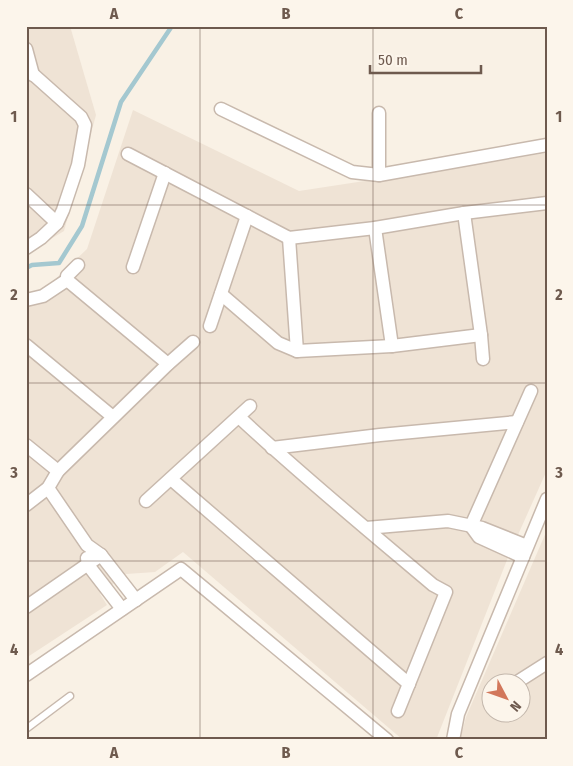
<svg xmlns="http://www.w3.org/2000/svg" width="573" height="766" viewBox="0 0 573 766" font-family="'Fira Sans Condensed',sans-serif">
<rect width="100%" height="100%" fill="#f9f1e5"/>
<g fill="#efe3d5" fill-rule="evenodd">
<path d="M26,26H70L96,115L64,231L26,254Z"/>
<path d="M133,110L299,191L547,153V470L509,555L436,740H403L183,552L155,572L126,574L100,594L107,605L26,658V294L41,291L46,288L87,249Z"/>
<path d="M547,530V740H460L466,717ZM490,684H520V714H490Z"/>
</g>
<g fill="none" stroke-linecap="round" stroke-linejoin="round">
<path stroke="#a4c8d0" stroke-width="4.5" d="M26,268L32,265L59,263L82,226L121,102L172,26"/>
<defs>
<path id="service" d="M26,729L70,696"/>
<g id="minor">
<path d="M26,49L33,75"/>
<path d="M26,68L81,117L85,125L78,165L63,210L57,223L41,238L26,248"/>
<path d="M221,109L352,172L379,175L547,145"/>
<path d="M128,154L289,238L375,228L464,213L547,203"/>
<path d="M379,175V113"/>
<path d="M26,194L57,223"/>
<path d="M464,213L481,335L483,359"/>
<path d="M375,228L392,346"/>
<path d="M289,238L297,351"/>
<path d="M133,267L165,173"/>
<path d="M67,280L168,364"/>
<path d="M221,294L278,343L297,351L392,346L481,335"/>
<path d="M26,300L43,296L67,280V276L78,265"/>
<path d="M210,326L247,216"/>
<path d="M26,345L113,417"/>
<path d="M239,417C301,475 368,530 433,585L446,592L398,711"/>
<path d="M26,445L58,471"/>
<path d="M272,448L380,435L517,422"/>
<path d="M171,479L409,684"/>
<path d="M48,488L87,545L101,555L136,600"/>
<path d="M146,501L250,406"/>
<path d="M26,505L48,488L58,471L168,364L193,342"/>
<path d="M471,526L531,391"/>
<path d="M471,526L479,537L523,557"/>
<path d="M366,528L448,521L482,528L527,546"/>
<path d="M87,558L88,565L122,609"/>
<path d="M26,607L101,555"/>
<path d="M26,675L181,569L387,740"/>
<path d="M514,684L547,663"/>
<path d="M453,740L458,714L547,499"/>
</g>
</defs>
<use href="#service" stroke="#c8b9ad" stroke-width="9"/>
<use href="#minor" stroke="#c8b9ad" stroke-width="15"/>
<use href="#service" stroke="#fff" stroke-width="6"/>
<use href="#minor" stroke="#fff" stroke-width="12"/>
</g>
<path fill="none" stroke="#6e5a4e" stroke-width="1" stroke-opacity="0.55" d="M200,26V740M373,26V740M26,205H547M26,383H547M26,561H547"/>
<rect width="573" height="766" fill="none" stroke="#fcf5eb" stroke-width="55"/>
<g transform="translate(506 698) rotate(131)"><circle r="24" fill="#fcf5eb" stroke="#c3b7ac"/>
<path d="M0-4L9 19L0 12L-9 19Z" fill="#d2775b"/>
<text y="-8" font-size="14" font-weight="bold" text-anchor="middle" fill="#6e5a4e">N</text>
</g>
<path d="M370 65v8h111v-8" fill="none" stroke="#6e5a4e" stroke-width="2.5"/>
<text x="378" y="65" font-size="15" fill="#6e5a4e" stroke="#fcf5eb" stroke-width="4" paint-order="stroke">50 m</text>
<rect x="28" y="28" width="518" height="710" fill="none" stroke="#6e5a4e" stroke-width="2"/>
<g font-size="16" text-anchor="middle" font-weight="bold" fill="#6e5a4e">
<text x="114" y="19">A</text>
<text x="286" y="19">B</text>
<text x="459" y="19">C</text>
<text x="14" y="122">1</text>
<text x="559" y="122">1</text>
<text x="14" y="300">2</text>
<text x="559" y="300">2</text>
<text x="14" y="478">3</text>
<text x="559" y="478">3</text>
<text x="14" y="655">4</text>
<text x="559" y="655">4</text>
<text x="114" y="758">A</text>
<text x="286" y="758">B</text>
<text x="459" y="758">C</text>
</g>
</svg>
